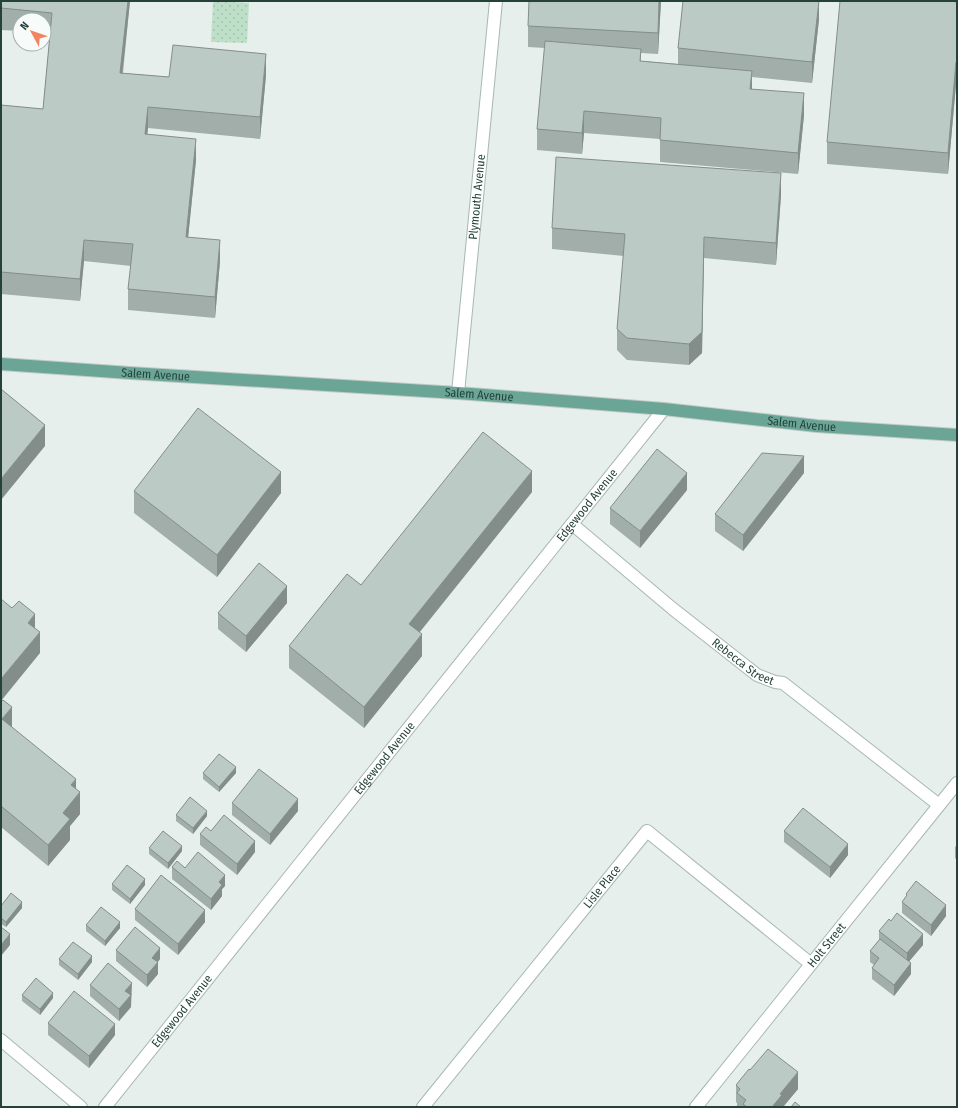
<svg xmlns="http://www.w3.org/2000/svg" width="958" height="1108" viewBox="0 0 958 1108" font-family="'Fira Sans Condensed',sans-serif">
<defs>
<pattern id="grass-dots" width="8" height="8" patternUnits="userSpaceOnUse"><rect width="8" height="8" fill="#bfe0c8"/><path d="M2 2h.1M6 6h.1" fill="none" stroke="#a4c1ad" stroke-width="1.8" stroke-linecap="round"/></pattern>
</defs>
<rect width="100%" height="100%" fill="#e6efeb"/>
<path fill="url(#grass-dots)" d="M213,1L249,3L247,43L211,42Z"/>
<g fill="none" stroke-linecap="round" stroke-linejoin="round">
<defs>
<g id="minor">
<path id="s1" d="M458,393L496,1"/>
<path id="s2" d="M572,524L673,609L757,675L775,682L783,683L939,805"/>
<path d="M1,1040L81,1107"/>
<path id="s3" d="M105,1107L664,409"/>
<path id="s4" d="M423,1107L647,831L811,964"/>
<path id="s5" d="M696,1107L957,783"/>
</g>
<g id="major">
<path id="s6" d="M1,364L130,373L458,393L588,403L664,409L817,426L957,435"/>
</g>
</defs>
<use href="#minor" stroke="#a8b8b2" stroke-width="14"/>
<use href="#major" stroke="#c2cac8" stroke-width="14"/>
<use href="#minor" stroke="#fff" stroke-width="12"/>
<use href="#major" stroke="#6aa596" stroke-width="12"/>
</g>
<g fill="#a1aea9">
<path d="M1,1H130L123,73L169,77L266,75L260,139L148,128L147,134L196,160L188,237L220,261L215,318L128,310V289L131,266L84,261L80,301L1,294V105L43,109L50,34H44V20H20V31L1,30Z"/>
<path d="M661,1L658,54L641,53V61L678,64V48L819,1V19L812,83L752,77V89L804,115L798,174L660,162V139L584,133L582,154L537,150V129L545,48L528,47V26Z"/>
<path d="M957,2V84H956L948,174L827,164V142Z"/>
<path d="M781,195L776,265L704,258L702,353L689,365L627,360L617,350V329L624,256L552,249V228Z"/>
<path d="M804,473L743,551L715,531V514Z"/>
<path d="M687,490L640,548L610,524V508Z"/>
<path d="M134,491L281,493L217,577L134,513Z"/>
<path d="M532,492L420,632L422,656L364,728L289,668V646L361,585Z"/>
<path d="M287,603L246,652L218,629V613Z"/>
<path d="M1,702L12,727L76,789L80,814L70,826V840L48,866L1,827Z"/>
<path d="M203,773H236L219,792L203,779Z"/>
<path d="M232,803L298,811L270,845L232,815Z"/>
<path d="M176,815L207,816L193,834L176,821Z"/>
<path d="M211,831L255,852L237,875L200,845V834Z"/>
<path d="M784,831L848,855L830,878L784,842Z"/>
<path d="M957,845V860L955,858V847Z"/>
<path d="M149,848L182,851L168,869L149,854Z"/>
<path d="M172,867L185,868L225,886L222,889V896L211,910L172,879Z"/>
<path d="M112,884L145,885L130,904L112,890Z"/>
<path d="M906,894L946,916L931,936L902,913V902L906,897Z"/>
<path d="M1,906L22,908L6,927L1,924Z"/>
<path d="M135,909L205,922L178,955L135,920Z"/>
<path d="M86,925L120,928L105,946L86,931Z"/>
<path d="M879,931L923,945L909,961L911,974L894,996L872,979V968L874,965L870,962V951L879,940Z"/>
<path d="M116,950L160,959L158,962V974L147,987L116,961Z"/>
<path d="M59,959L92,962L78,980L59,965Z"/>
<path d="M90,985L132,994L131,996V1007L119,1021L90,996Z"/>
<path d="M22,995L53,998L40,1015L22,1001Z"/>
<path d="M48,1023L115,1035L89,1068L48,1035Z"/>
<path d="M750,1070L798,1089L783,1107H737V1103L736,1102V1085Z"/>
</g>
<g fill="#838d89">
<path d="M128,1H130L120,94V73Z"/>
<path d="M659,1H661L658,54V33Z"/>
<path d="M819,1V19L812,83V62Z"/>
<path d="M266,54V75L260,139V117Z"/>
<path d="M956,62V84L948,174V153Z"/>
<path d="M752,71V92L750,89Z"/>
<path d="M804,93V115L798,174V153Z"/>
<path d="M148,107V128L145,156V134Z"/>
<path d="M584,111V133L582,154V133Z"/>
<path d="M196,139V160L186,258V237Z"/>
<path d="M781,173V195L776,265V243Z"/>
<path d="M704,237L702,353L689,365V344Z"/>
<path d="M84,240V261L80,301V279Z"/>
<path d="M220,240V261L215,318V297Z"/>
<path d="M45,425V446L1,500V479Z"/>
<path d="M804,456V473L743,551V535Z"/>
<path d="M532,471V492L409,645V624Z"/>
<path d="M281,472V493L217,577V555Z"/>
<path d="M687,473V490L640,548V531Z"/>
<path d="M287,586V603L246,652V636Z"/>
<path d="M35,614V635L28,623Z"/>
<path d="M40,632V653L1,701V679Z"/>
<path d="M422,634V656L364,728V707Z"/>
<path d="M12,707V729L2,719Z"/>
<path d="M236,767V773L219,792V787Z"/>
<path d="M76,779V797L80,792V814L70,826V840L48,866V845L63,813L71,785Z"/>
<path d="M298,799V811L270,845V834Z"/>
<path d="M207,811V816L193,834V828Z"/>
<path d="M255,841V852L237,875V864Z"/>
<path d="M848,844V855L830,878V867Z"/>
<path d="M182,846V851L168,869V863Z"/>
<path d="M225,875V886L222,889V896L211,910V899L219,882Z"/>
<path d="M145,879V885L130,904V899Z"/>
<path d="M22,902V908L6,927V922Z"/>
<path d="M946,905V916L931,936V925Z"/>
<path d="M205,910V922L178,955V944Z"/>
<path d="M120,922V928L105,946V941Z"/>
<path d="M10,934V945L1,956V945Z"/>
<path d="M923,934V945L907,964V953Z"/>
<path d="M160,948V959L152,969V958Z"/>
<path d="M92,956V962L78,980V974Z"/>
<path d="M158,962V974L147,987V975Z"/>
<path d="M911,963V974L894,996V985Z"/>
<path d="M132,983L131,1007L119,1021V1009L125,991Z"/>
<path d="M53,993V998L40,1015V1009Z"/>
<path d="M115,1024V1035L89,1068V1056Z"/>
<path d="M798,1072V1089L783,1107H772L780,1094Z"/>
</g>
<g fill="#bbcac4" stroke="#838d89">
<path d="M1,1H128L120,73L169,77L173,45L266,54L260,117L148,107L145,134L196,139L186,237L220,240L215,297L128,289L133,244L84,240L80,279L1,272V105L43,109L52,13L1,8Z"/>
<path d="M529,1H659L658,33L528,26Z"/>
<path d="M683,1H819L812,62L678,48Z"/>
<path d="M840,1H950L957,2V62H956L948,153L827,142Z"/>
<path d="M545,41L641,49L640,61L752,71L750,89L804,93L798,153L660,140L661,118L584,111L582,133L537,129Z"/>
<path d="M556,157L781,173L776,243L704,237L702,332L689,344L627,338L617,329L625,234L552,228Z"/>
<path d="M1,389L45,425L1,479Z"/>
<path d="M198,408L281,472L217,555L134,491Z"/>
<path d="M483,432L532,471L409,624L422,634L364,707L289,646L347,574L361,585Z"/>
<path d="M657,449L687,473L640,531L610,508Z"/>
<path d="M762,453L804,456L743,535L715,514Z"/>
<path d="M259,563L287,586L246,636L218,613Z"/>
<path d="M1,599L12,608L19,601L35,614L28,623L40,632L1,679Z"/>
<path d="M3,700L12,707L2,719L76,779L71,785L80,792L63,813L70,819L48,845L1,806V702Z"/>
<path d="M219,754L236,767L219,787L203,773Z"/>
<path d="M259,769L298,799L270,834L232,803Z"/>
<path d="M190,797L207,811L193,828L176,815Z"/>
<path d="M803,808L848,844L830,867L784,831Z"/>
<path d="M224,815L255,841L237,864L200,834L206,827L211,831Z"/>
<path d="M163,831L182,846L168,863L149,848Z"/>
<path d="M198,852L225,875L219,882L222,885L211,899L172,867L177,861L185,868Z"/>
<path d="M127,865L145,879L130,899L112,884Z"/>
<path d="M161,875L205,910L178,944L135,909Z"/>
<path d="M916,881L946,905L931,925L902,902L907,895L906,894Z"/>
<path d="M11,893L22,902L6,922L1,918V906Z"/>
<path d="M101,907L120,922L105,941L86,925Z"/>
<path d="M897,913L923,934L907,953L879,931L889,919L891,921Z"/>
<path d="M1,927L10,934L1,945Z"/>
<path d="M135,927L160,948L152,958L158,962L147,975L116,950Z"/>
<path d="M880,939L911,963L894,985L872,968L879,958L870,951Z"/>
<path d="M73,942L92,956L78,974L59,959Z"/>
<path d="M108,963L132,983L125,991L131,995L119,1009L90,985Z"/>
<path d="M36,978L53,993L40,1009L22,995Z"/>
<path d="M74,991L115,1024L89,1056L48,1023Z"/>
<path d="M768,1049L798,1072L780,1094L782,1095L772,1107H747L743,1104L746,1100L737,1093L740,1089L736,1085L749,1069L750,1070Z"/>
<path d="M795,1102L801,1107H791Z"/>
</g>
<g text-anchor="middle" stroke-width="3" stroke-linejoin="round" paint-order="stroke">
<g font-size="12" fill="#24423a" stroke="#f7fbf9">
<text dy="4" stroke="none"><textPath href="#s1" startOffset="197">Plymouth Avenue</textPath></text>
<text dy="4" stroke="none"><textPath href="#s6" startOffset="155">Salem Avenue</textPath></text>
<text dy="4" stroke="none"><textPath href="#s6" startOffset="479">Salem Avenue</textPath></text>
<text dy="4" stroke="none"><textPath href="#s6" startOffset="803">Salem Avenue</textPath></text>
<text dy="4" stroke="none"><textPath href="#s3" startOffset="771">Edgewood Avenue</textPath></text>
<text dy="4" stroke="none"><textPath href="#s2" startOffset="220">Rebecca Street</textPath></text>
<text dy="4" stroke="none"><textPath href="#s3" startOffset="447">Edgewood Avenue</textPath></text>
<text dy="4" stroke="none"><textPath href="#s4" startOffset="284">Lisle Place</textPath></text>
<text dy="4" stroke="none"><textPath href="#s5" startOffset="208">Holt Street</textPath></text>
<text dy="4" stroke="none"><textPath href="#s3" startOffset="123">Edgewood Avenue</textPath></text>
</g>
</g>
<rect width="958" height="1108" fill="none" stroke="#24423a" stroke-width="4"/>
<g transform="translate(32 32) rotate(310)"><circle r="19" fill="#f7fbf9" stroke="#a3b1ad"/>
<path d="M0-3L7 15L0 10L-7 15Z" fill="#f4845f"/>
<text y="-6" font-size="11" font-weight="bold" text-anchor="middle" fill="#24423a">N</text>
</g>
</svg>
